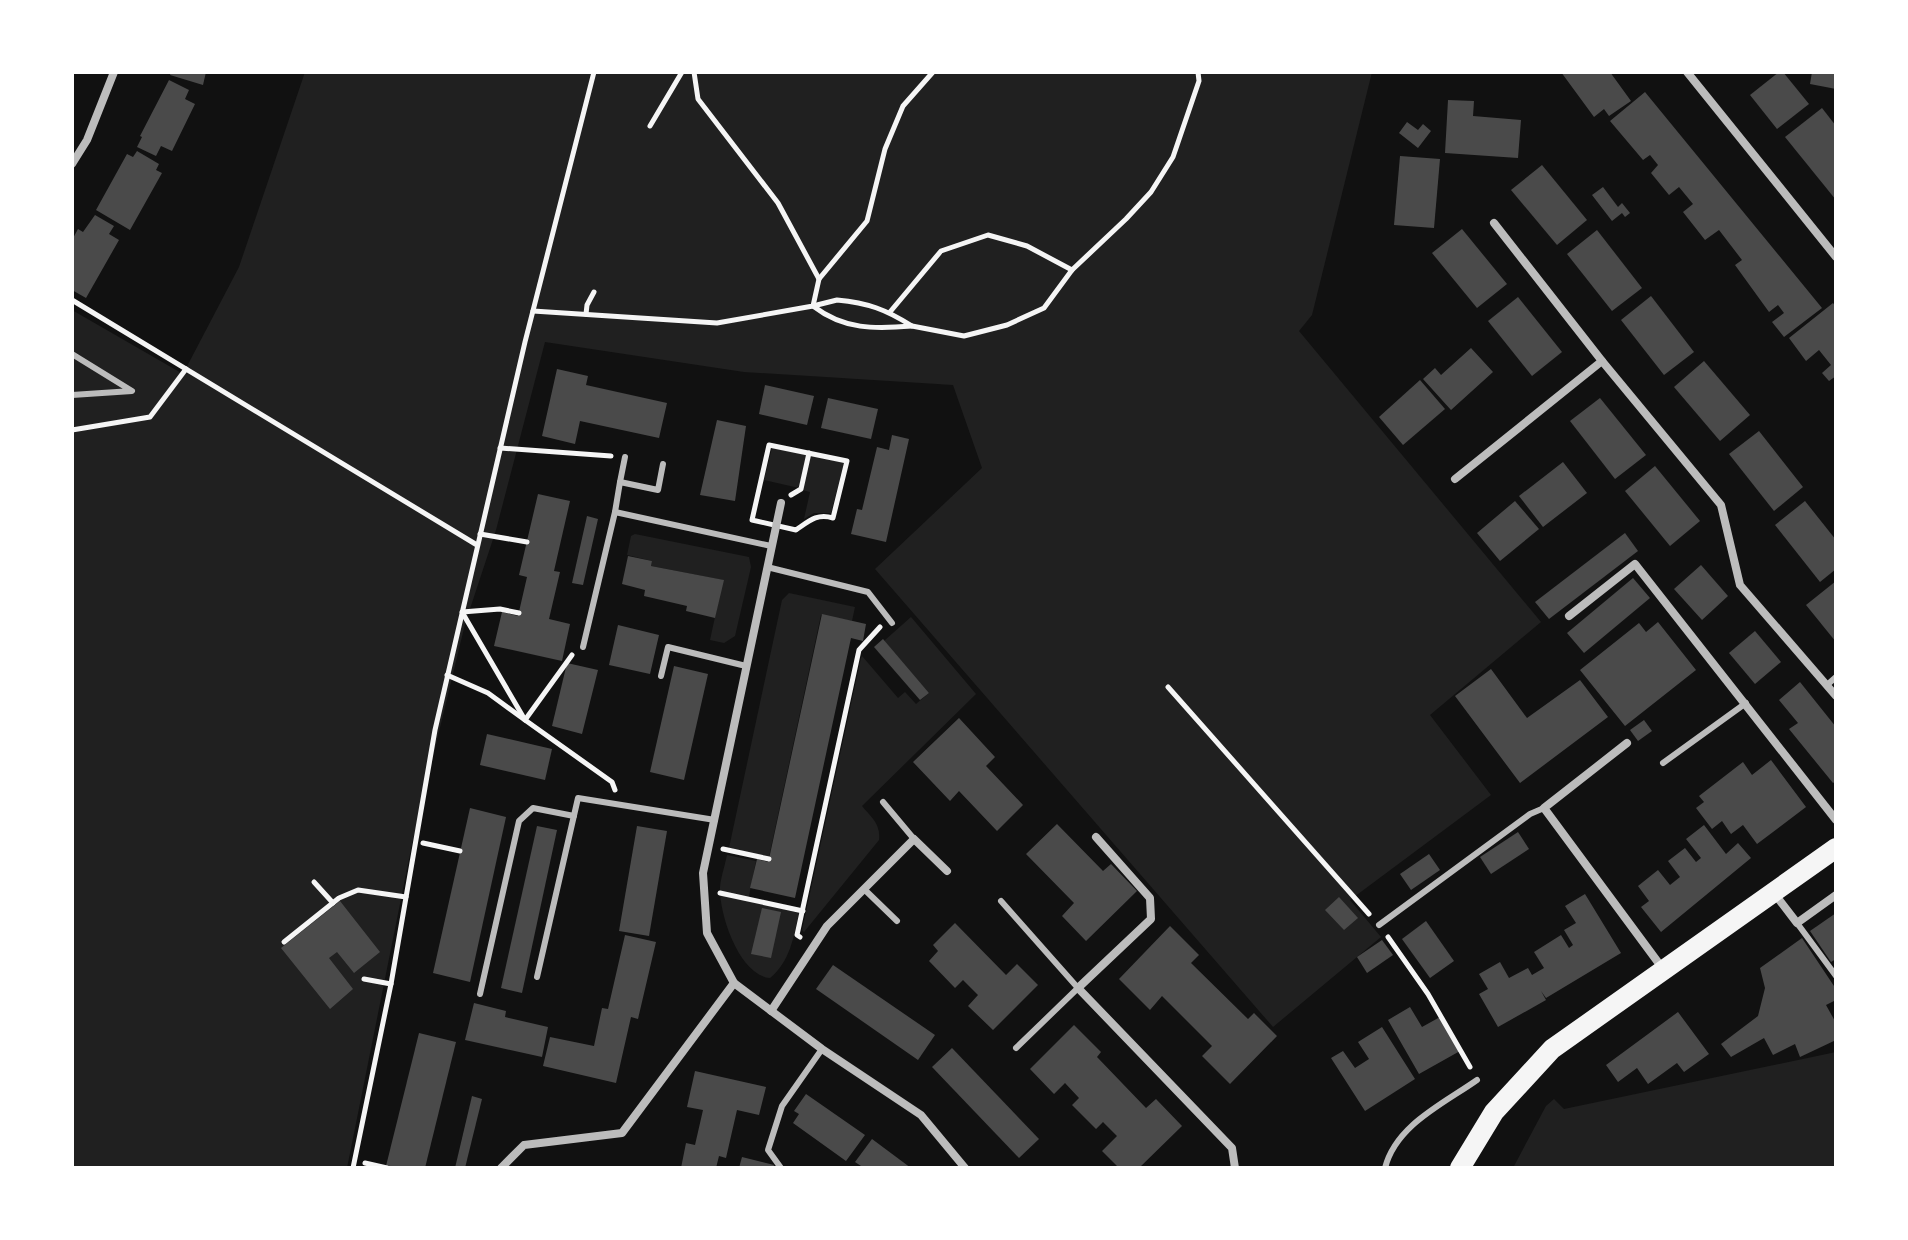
<svg xmlns="http://www.w3.org/2000/svg" width="1908" height="1240" viewBox="0 0 1908 1240" font-family="'Archivo Narrow',sans-serif">
<rect width="100%" height="100%" fill="#111"/>
<g fill="#202020">
<path d="M305,72H1372L1312,315L1299,331L1541,622L1430,715L1491,795L1350,900L1381,937L1273,1027L875,569L982,468L953,385L744,372L545,342L496,530L465,624L412,844L347,1168H72V310L183,374L239,267Z"/>
<path d="M772,448L807,455L799,488L764,480Z"/>
<path d="M811,455L844,463L831,513H814L804,519L810,492L802,490Z"/>
<path d="M635,534L749,557L751,567L735,636L724,643L710,640L723,580L651,566L652,561L627,555L631,536Z"/>
<path d="M789,593L855,607L852,621L821,615L769,857L729,848L782,600Z"/>
<path d="M911,617L976,694L862,806C871,817 881,824 879,840L804,932L802,930L861,658L862,656L898,698L905,692L916,704L929,693L884,641Z"/>
<path d="M727,855L756,861L748,901L799,913C794,936 790,962 770,978C739,975 719,914 720,887C721,877 725,865 727,855Z"/>
<path d="M1836,1052V1168H1513L1546,1106L1554,1099L1564,1109Z"/>
</g>
<g fill="#4a4a4a">
<path d="M171,72H206L203,85L170,75Z"/>
<path d="M1561,72H1610L1631,101L1609,116L1604,109L1594,117Z"/>
<path d="M1779,72H1783L1809,104L1777,129L1750,95Z"/>
<path d="M1812,72H1836V89L1810,84Z"/>
<path d="M169,80L189,90L185,99L195,104L172,151L161,146L156,156L137,147L142,137L140,136Z"/>
<path d="M1645,92L1822,308L1784,337L1772,322L1784,313L1778,305L1769,312L1735,265L1742,260L1719,230L1705,240L1683,212L1693,204L1679,187L1669,195L1651,173L1658,165L1650,155L1643,160L1610,121Z"/>
<path d="M1448,100L1474,101L1473,116L1521,120L1518,158L1445,153Z"/>
<path d="M1822,108L1836,126V200L1785,137Z"/>
<path d="M1407,122L1418,130L1423,124L1431,131L1418,148L1399,133Z"/>
<path d="M137,151L159,164L156,170L162,173L130,230L96,210L127,154L133,157Z"/>
<path d="M1400,156L1440,159L1434,228L1394,225Z"/>
<path d="M1542,165L1587,220L1557,245L1511,190Z"/>
<path d="M1603,187L1618,207L1622,203L1630,213L1625,217L1622,213L1612,221L1592,195Z"/>
<path d="M95,215L114,226L109,234L119,240L86,298L72,290V240L78,229L83,232Z"/>
<path d="M1462,229L1507,284L1477,308L1432,253Z"/>
<path d="M1597,230L1642,288L1612,311L1567,254Z"/>
<path d="M1651,296L1694,352L1664,375L1621,320Z"/>
<path d="M1518,297L1562,352L1532,376L1488,321Z"/>
<path d="M1833,303L1836,307V376L1829,381L1822,373L1831,365L1819,350L1806,361L1789,338Z"/>
<path d="M1471,348L1493,372L1451,410L1423,379L1435,368L1441,375Z"/>
<path d="M1704,361L1750,415L1720,441L1674,387Z"/>
<path d="M557,369L588,376L586,385L667,403L659,438L580,421L575,444L542,436Z"/>
<path d="M1420,380L1445,409L1403,445L1379,417Z"/>
<path d="M765,385L814,396L807,425L759,414Z"/>
<path d="M828,398L878,409L871,439L821,428Z"/>
<path d="M1600,398L1646,455L1615,479L1570,421Z"/>
<path d="M717,420L746,426L735,501L700,495Z"/>
<path d="M1759,431L1803,487L1774,511L1729,454Z"/>
<path d="M892,435L909,439L886,542L851,534L857,509L862,510L877,447L889,450Z"/>
<path d="M1563,462L1587,493L1543,527L1519,496Z"/>
<path d="M1655,466L1700,521L1670,546L1625,491Z"/>
<path d="M538,494L570,501L554,571L560,572L549,619L570,624L562,661L494,646L502,612L518,616L527,577L519,575Z"/>
<path d="M1515,501L1539,529L1500,561L1477,533Z"/>
<path d="M1805,501L1836,540V569L1820,582L1775,525Z"/>
<path d="M587,516L598,519L583,585L572,583Z"/>
<path d="M1625,533L1638,551L1549,619L1535,602Z"/>
<path d="M628,556L652,561L651,566L724,580L715,618L686,611L687,606L644,596L645,590L622,584Z"/>
<path d="M1701,565L1728,596L1702,620L1674,589Z"/>
<path d="M1633,578L1650,598L1584,653L1567,633Z"/>
<path d="M1836,581V642L1806,605Z"/>
<path d="M822,614L866,624L863,641L851,638L795,898L750,888L757,859L768,862L769,859Z"/>
<path d="M1658,622L1696,670L1625,726L1580,670L1639,623L1646,632Z"/>
<path d="M618,625L659,635L650,674L609,665Z"/>
<path d="M1755,631L1781,662L1755,684L1729,653Z"/>
<path d="M883,639L929,693L920,700L874,647Z"/>
<path d="M567,663L598,670L582,734L552,726Z"/>
<path d="M674,666L708,674L684,780L650,772Z"/>
<path d="M1491,669L1527,718L1580,680L1608,717L1520,783L1455,696Z"/>
<path d="M1800,682L1836,727V781L1833,783L1789,729L1798,723L1779,700Z"/>
<path d="M959,718L995,757L986,766L1023,805L997,831L959,791L950,801L913,762Z"/>
<path d="M1644,720L1652,731L1638,741L1630,730Z"/>
<path d="M487,734L552,749L545,780L480,765Z"/>
<path d="M1771,760L1806,807L1757,844L1743,825L1731,834L1722,821L1712,829L1696,808L1704,802L1699,796L1743,762L1752,775Z"/>
<path d="M470,808L506,817L470,982L433,973Z"/>
<path d="M1057,824L1103,871L1111,864L1137,891L1086,941L1062,916L1074,903L1026,854Z"/>
<path d="M1704,825L1726,854L1738,843L1751,858L1661,932L1641,907L1649,901L1638,886L1658,870L1670,885L1680,877L1668,861L1685,848L1696,862L1701,858L1686,839Z"/>
<path d="M537,826L557,830L522,993L501,988Z"/>
<path d="M637,826L667,831L649,936L619,931Z"/>
<path d="M1518,832L1529,849L1491,874L1480,857Z"/>
<path d="M1429,854L1440,870L1411,890L1400,874Z"/>
<path d="M1585,894L1621,953L1546,998L1541,991L1546,1000L1498,1027L1479,994L1488,989L1479,974L1500,962L1509,978L1528,968L1532,975L1544,968L1534,952L1561,935L1569,948L1573,945L1564,930L1576,923L1565,906Z"/>
<path d="M1339,897L1358,918L1344,930L1325,910Z"/>
<path d="M340,901L380,952L354,973L337,952L329,958L353,989L330,1009L281,948Z"/>
<path d="M762,908L781,912L771,958L751,954Z"/>
<path d="M1836,913V959L1831,962L1810,931Z"/>
<path d="M1426,921L1454,961L1430,978L1402,939Z"/>
<path d="M955,923L1006,975L1017,964L1038,985L993,1030L968,1006L978,995L963,980L955,988L929,961L938,951L933,945Z"/>
<path d="M1170,926L1199,955L1191,963L1248,1019L1254,1013L1277,1036L1230,1084L1202,1056L1212,1046L1162,996L1150,1010L1119,979Z"/>
<path d="M625,935L656,942L638,1019L631,1017L616,1083L543,1066L550,1037L594,1046L602,1008L608,1009Z"/>
<path d="M1802,938L1836,989V1000L1826,1005L1836,1023V1040L1800,1057L1795,1044L1773,1055L1764,1038L1731,1057L1721,1044L1758,1016L1765,988L1760,968Z"/>
<path d="M1382,940L1393,955L1367,973L1357,957Z"/>
<path d="M833,965L935,1035L918,1060L816,989Z"/>
<path d="M474,1003L506,1011L505,1017L548,1027L542,1057L465,1040Z"/>
<path d="M1410,1007L1422,1027L1440,1017L1460,1051L1419,1074L1388,1020Z"/>
<path d="M1678,1012L1709,1054L1684,1072L1677,1063L1648,1084L1637,1068L1618,1082L1606,1065Z"/>
<path d="M1074,1025L1101,1052L1097,1057L1146,1108L1156,1099L1182,1126L1139,1168H1119L1102,1151L1117,1136L1103,1122L1096,1129L1072,1105L1079,1098L1065,1083L1054,1094L1030,1069Z"/>
<path d="M1382,1027L1415,1079L1365,1111L1331,1058L1343,1051L1355,1068L1369,1059L1358,1042Z"/>
<path d="M419,1033L456,1042L425,1168H395L386,1166Z"/>
<path d="M952,1048L1039,1139L1019,1158L932,1067Z"/>
<path d="M695,1071L766,1087L759,1115L737,1110L726,1158L719,1156L716,1168H681L686,1143L695,1145L703,1110L687,1107Z"/>
<path d="M806,1094L865,1135L846,1161L793,1123L799,1114L794,1111Z"/>
<path d="M472,1096L482,1099L465,1168H455Z"/>
<path d="M872,1139L911,1168H864L855,1162Z"/>
<path d="M742,1157L774,1165L773,1168H739Z"/>
</g>
<g fill="none" stroke-linecap="round" stroke-linejoin="round">
<g stroke="#f5f5f5" stroke-width="5">
<path d="M694,72L698,99L778,203L819,279"/>
<path d="M650,126L682,72"/>
<path d="M72,300L477,545"/>
<path d="M837,300C868,303 885,309 912,326C875,329 844,330 813,306Z"/>
<path d="M533,311L717,323L813,306L819,279L867,221L885,149L903,106L933,72"/>
<path d="M890,312L941,251L988,235L1027,246L1072,270"/>
<path d="M586,314L587,305L594,292"/>
<path d="M912,326L964,336L1007,325L1044,308L1072,270L1126,219L1151,192L1173,157L1199,81L1198,72"/>
<path d="M72,430L150,417L186,369"/>
<path d="M769,445L847,461L833,518C817,513 809,521 796,530L752,520Z"/>
<path d="M500,448L611,456"/>
<path d="M791,495L801,489L809,453"/>
<path d="M480,534L527,542"/>
<path d="M519,613L500,609L462,612L525,720L612,782L615,790"/>
<path d="M447,675L488,693L525,720L572,655"/>
<path d="M1168,687L1369,914"/>
<path d="M423,843L460,851"/>
<path d="M723,849L769,859"/>
<path d="M314,882L333,903"/>
<path d="M720,893L803,911"/>
<path d="M800,937L797,935L859,650L880,627"/>
<path d="M1388,937L1428,994L1470,1067"/>
<path d="M284,942L339,898L358,890L406,897"/>
<path d="M364,979L391,984"/>
<path d="M365,1163L387,1168"/>
<path d="M353,1168L391,984L435,730L525,342L594,72"/>
</g>
<g stroke="#bcbcbc" stroke-width="6">
<path d="M72,354L132,391L72,395"/>
<path d="M620,482L625,457"/>
<path d="M615,512L620,482L658,490L663,464"/>
<path d="M767,567L868,592L892,623"/>
<path d="M583,647L615,512L771,546"/>
<path d="M661,676L668,647L746,666"/>
<path d="M1827,685L1836,677"/>
<path d="M1663,763L1746,703"/>
<path d="M883,802L914,839"/>
<path d="M864,889L897,921"/>
<path d="M1001,901L1078,988L1016,1048"/>
<path d="M1797,923L1836,976"/>
<path d="M1379,925L1530,814L1544,808"/>
<path d="M537,977L578,798L715,820"/>
<path d="M480,994L519,821L533,808L574,816"/>
<path d="M781,1168L768,1150L782,1106L822,1049"/>
<path d="M1385,1168C1396,1125 1443,1104 1477,1080"/>
</g>
<g stroke="#bcbcbc" stroke-width="8">
<path d="M1687,72L1836,257"/>
<path d="M72,164L87,140L114,72"/>
<path d="M1494,223L1602,361L1721,505L1740,585L1836,696"/>
<path d="M1455,479L1602,361"/>
<path d="M781,503L703,873L707,933L734,983L822,1049L921,1115L965,1168"/>
<path d="M1569,616L1635,564L1836,820"/>
<path d="M1627,743L1544,808L1663,969"/>
<path d="M1096,837L1150,898L1151,919L1078,988L1232,1148L1235,1168"/>
<path d="M1774,893L1797,923L1836,895"/>
<path d="M771,1011L827,926L914,839L947,871"/>
<path d="M501,1168L524,1145L622,1133L734,983"/>
</g>
<path stroke="#f5f5f5" stroke-width="20" d="M1460,1168L1494,1112L1552,1049L1836,848"/>
</g>
<rect width="1908" height="1240" fill="none" stroke="#ffffff" stroke-width="148"/>
</svg>
